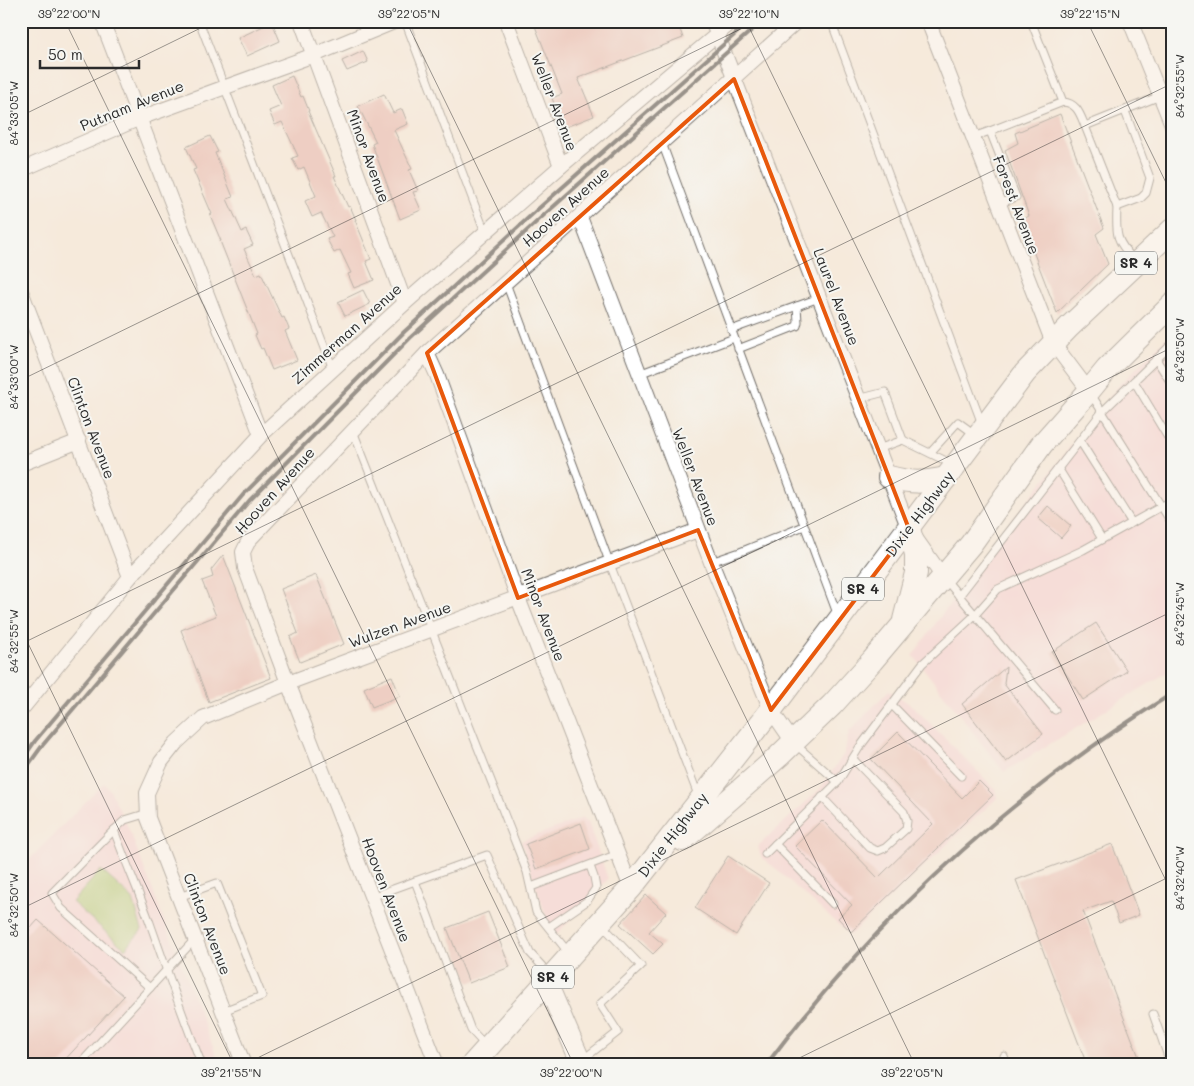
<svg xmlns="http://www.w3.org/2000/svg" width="1194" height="1086" viewBox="0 0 1194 1086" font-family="Mali,sans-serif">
<rect width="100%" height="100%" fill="#f6f6f2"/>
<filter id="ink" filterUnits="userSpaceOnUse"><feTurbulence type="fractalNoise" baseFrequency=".02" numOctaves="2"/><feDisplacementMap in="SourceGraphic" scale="10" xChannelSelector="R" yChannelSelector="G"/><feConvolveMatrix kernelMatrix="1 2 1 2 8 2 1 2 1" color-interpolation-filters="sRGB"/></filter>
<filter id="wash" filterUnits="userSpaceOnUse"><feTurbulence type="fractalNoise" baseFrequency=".0096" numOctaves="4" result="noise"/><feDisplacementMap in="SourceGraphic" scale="20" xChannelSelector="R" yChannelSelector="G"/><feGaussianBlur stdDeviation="1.12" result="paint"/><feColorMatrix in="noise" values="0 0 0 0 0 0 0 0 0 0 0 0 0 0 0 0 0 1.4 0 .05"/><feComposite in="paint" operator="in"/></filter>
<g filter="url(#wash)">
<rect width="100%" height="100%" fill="#f5eadb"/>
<g fill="#f7cfd4">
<path d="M1173,332V669L1004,772L913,655L989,549L1121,383Z"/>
<path d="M889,690L914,707L995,789L997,798L850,935L761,856L758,846L819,790L844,754L849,732Z"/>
<path d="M104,783L111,792L131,834L220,1065H21V868Z"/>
<path d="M582,818L588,822L608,879L553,938L521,841Z"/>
</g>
<path fill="#abc971" stroke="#6b7a4e" d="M101,870L133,899L142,930L125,949L72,902Z"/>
<g id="blocks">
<g fill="#e5aea6">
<path d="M533,21H677L683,38L578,78L594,116L563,128L552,98L562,94Z"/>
<path d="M272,22L280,41L247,56L238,38Z"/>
<path d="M363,51L368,62L347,71L342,61Z"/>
<path d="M292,76L301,97L303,96L309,111H308L336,176H334L348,207L350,206L356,220H355L371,259L366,261L374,280L354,288L348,274L351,273L340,250L334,253L327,239L333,237L321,213L312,217L305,201L316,196L304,167L298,170L292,158L298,156L282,122L275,125L269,111L281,106L272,85Z"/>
<path d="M384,94L393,113L402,109L408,124L394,130L412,169L409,170L418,191L413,192L421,210L400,219L372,144L376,142L358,106Z"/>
<path d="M1060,114L1104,228L1096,234L1108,264L1057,313L1021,220L1029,216L1005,150L1018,143L1015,133Z"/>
<path d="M210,136L218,152L215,153L233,197L227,199L242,232L246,230L253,245L244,249L256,275L261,273L282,318L284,317L289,329L285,331L297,360L272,370L263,348L261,349L255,335L257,334L220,241H221L210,215L212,214L193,170L196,169L186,147Z"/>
<path d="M363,290L370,304L345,316L338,302Z"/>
<path d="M1048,506L1071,526L1061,538L1038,518Z"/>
<path d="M223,555L271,678L209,702L181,630L216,616L202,581L213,577L211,570Z"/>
<path d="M316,575L344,644L300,662L290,637L298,633L281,589Z"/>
<path d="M1096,623L1127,671L1083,700L1052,652Z"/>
<path d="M1006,667L1004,684L1043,734L1006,762L962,704Z"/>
<path d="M392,676L400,696L372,707L364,688Z"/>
<path d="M898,732L962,798L979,781L993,795L851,932L838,918L852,905L795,846L822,820L878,878L933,824L871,759Z"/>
<path d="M581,823L590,849L536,869L526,844Z"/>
<path d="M1112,844L1139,915L1119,923L1111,901L1083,911L1142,1065H1087L1016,880Z"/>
<path d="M728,856L769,883L736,935L695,908Z"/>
<path d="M646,895L666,913L649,932L663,944L653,954L620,924Z"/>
<path d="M488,912L510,967L469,983L447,928Z"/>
<path d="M38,920L124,996L60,1065H21V939Z"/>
</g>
</g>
</g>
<g filter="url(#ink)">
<use href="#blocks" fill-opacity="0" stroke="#726e69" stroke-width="1"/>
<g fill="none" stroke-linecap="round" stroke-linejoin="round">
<defs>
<g id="lane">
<path d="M199,21L333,369"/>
<path d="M405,21L485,232"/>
<path d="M831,21L982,424"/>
<path d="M1031,21L1063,102"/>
<path d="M1125,111L1150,178L1146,193L1141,198L1117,207L1085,126L1160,96"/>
<path d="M990,131L1063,102C1077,103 1080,114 1085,126"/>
<path d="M973,137L990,131L1016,197L999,204"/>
<path d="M662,143L838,616"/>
<path d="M1117,207C1116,235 1115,240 1135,261"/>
<path d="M506,283L610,564L698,795"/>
<path d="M731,330L819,298"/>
<path d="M738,349L797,326L798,322L797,306"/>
<path d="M1156,359L1173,386"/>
<path d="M639,374L734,338"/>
<path d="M1134,381L1173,446"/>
<path d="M1091,394L1173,525"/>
<path d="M858,399L885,392L903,440L878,449"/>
<path d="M353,431L527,872L536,912L568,952"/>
<path d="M903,440L952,464"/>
<path d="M1080,441L1132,523"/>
<path d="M930,453L958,422L976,435"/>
<path d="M1058,468L1102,539"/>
<path d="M711,562L740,552L804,526"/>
<path d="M945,579L1055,710"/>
<path d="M959,596L1102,412L1173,343"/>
<path d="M892,705L961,776"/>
<path d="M795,744L838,782"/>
<path d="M822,797L870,848L878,851L885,848L906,829L907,821L904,812L853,759"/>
<path d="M148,813L125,820L114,830C125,861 139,892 150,923C167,971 183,1018 202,1065"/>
<path d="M114,830L52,893L61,908L150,988"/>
<path d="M775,844L833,904"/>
<path d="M765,854L838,782L859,748L922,664L975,615L998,589L1083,550L1173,500"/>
<path d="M415,881L471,1030L485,1045"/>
<path d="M531,887L618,854"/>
<path d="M179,897L217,883L262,996L223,1011"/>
<path d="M371,897L487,855L530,953L542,966L545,977"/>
<path d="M549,927L587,901L596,888L594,877L590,866"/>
<path d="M1153,1014L1171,1065"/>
<path d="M1004,1056L1007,1065"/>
<path d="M581,1061L618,1032L600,1004L641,966L602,925"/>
<path d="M79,1065L195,939"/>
</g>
<g id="street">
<path d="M102,21L261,435"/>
<path d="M301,21L405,303"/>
<path d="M506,21L561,166"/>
<path d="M712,21L909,529L943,577"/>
<path d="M928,21L1053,343L1089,391"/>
<path d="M1130,21L1173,127"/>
<path d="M21,170L140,118L314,55L396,21"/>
<path d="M580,217L711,562L771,710L793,742"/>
<path d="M21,291L130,577"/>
<path d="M427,353L437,375L518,598L631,888"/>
<path d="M21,464L79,441"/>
<path d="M21,710L130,577L261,435L405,303L561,166L733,21"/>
<path d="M244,1065L148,818L147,793L161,762L176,743L203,718L288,683L698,530"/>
<path d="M437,1065L288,683L245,568L243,552L249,540L427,353L797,21"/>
</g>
<path id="secondary" d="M547,983L582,1065"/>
<g id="primary">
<path d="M889,477C912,483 922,483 946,478"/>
<path d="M904,620L916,573V554L909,529"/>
<path d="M683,840L779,756L832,705L872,661L971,544L1042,444L1089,391L1107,369L1173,304"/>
<path d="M472,1065L631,888L771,710L1025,373L1069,327L1173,229"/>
</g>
</defs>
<use href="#lane" stroke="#726e69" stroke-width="9"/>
<use href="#street" stroke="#726e69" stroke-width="16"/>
<use href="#secondary" stroke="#726e69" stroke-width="22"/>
<use href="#primary" stroke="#726e69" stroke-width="24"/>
<use href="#lane" stroke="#fff" stroke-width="7"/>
<use href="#street" stroke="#fff" stroke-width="14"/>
<use href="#secondary" stroke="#fff" stroke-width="20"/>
<use href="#primary" stroke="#fff" stroke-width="22"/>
<g stroke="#2b2b2b" stroke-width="4">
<path d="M21,761L35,741L243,495L404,332L538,209L750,21"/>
<path d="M21,775L42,746L249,501L410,338L543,216L762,21"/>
<path d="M766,1065C878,916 1015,791 1173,693"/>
</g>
</g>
</g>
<path d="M0 0H1194V1086H0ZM734,79L909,529L771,710L698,530L518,598L427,353Z" fill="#f5eadb" fill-opacity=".55" fill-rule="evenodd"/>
<path fill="none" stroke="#e8590c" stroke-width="4" stroke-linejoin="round" d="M734,79L909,529L771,710L698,530L518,598L427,353Z"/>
<path fill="none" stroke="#2b2b2b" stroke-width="1" stroke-opacity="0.45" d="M65,21L574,1065M406,21L915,1065M746,21L1173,895M1087,21L1173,197M21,116L215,21M21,380L757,21M21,629L234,1065M21,644L1173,83M21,909L1173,347M243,1065L1173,611M785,1065L1173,875"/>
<g text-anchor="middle" stroke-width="4" stroke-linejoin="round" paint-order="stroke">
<g fill="#f6f6f2" stroke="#686867" stroke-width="1">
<rect x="1115" y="251.5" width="42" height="23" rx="4"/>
<rect x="842" y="577.5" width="42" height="23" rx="4"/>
<rect x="532" y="965.5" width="42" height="23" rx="4"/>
</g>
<g font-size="14" font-weight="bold" fill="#2b2b2b">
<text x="1136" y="268">SR 4</text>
<text x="863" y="594">SR 4</text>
<text x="553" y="982">SR 4</text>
</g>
<g font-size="15" fill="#2b2b2b" stroke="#f6f6f2">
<text transform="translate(554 102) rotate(69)" y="5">Weller Avenue</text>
<text transform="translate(132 106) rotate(-22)" y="5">Putnam Avenue</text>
<text transform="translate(368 156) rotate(70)" y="5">Minor Avenue</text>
<text transform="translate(1016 205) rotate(69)" y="5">Forest Avenue</text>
<text transform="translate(566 207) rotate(-42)" y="5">Hooven Avenue</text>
<text transform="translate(836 297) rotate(69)" y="5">Laurel Avenue</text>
<text transform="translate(347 334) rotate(-42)" y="5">Zimmerman Avenue</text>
<text transform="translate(91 428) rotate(69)" y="5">Clinton Avenue</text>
<text transform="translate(695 477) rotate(69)" y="5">Weller Avenue</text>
<text transform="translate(275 491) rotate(-48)" y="5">Hooven Avenue</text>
<text transform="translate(920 514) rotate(-53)" y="5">Dixie Highway</text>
<text transform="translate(543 615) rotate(69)" y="5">Minor Avenue</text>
<text transform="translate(400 625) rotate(-20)" y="5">Wulzen Avenue</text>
<text transform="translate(673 835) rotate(-52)" y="5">Dixie Highway</text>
<text transform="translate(386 890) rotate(69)" y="5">Hooven Avenue</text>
<text transform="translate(207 924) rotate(69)" y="5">Clinton Avenue</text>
</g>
</g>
<rect width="1194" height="1086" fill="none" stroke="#f6f6f2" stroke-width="55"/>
<path d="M40 60v8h99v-8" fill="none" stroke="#2b2b2b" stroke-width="2.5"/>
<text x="48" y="60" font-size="15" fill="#2b2b2b" stroke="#f6f6f2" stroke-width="4" paint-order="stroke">50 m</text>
<rect x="28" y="28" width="1138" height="1030" fill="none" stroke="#2b2b2b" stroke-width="2"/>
<g font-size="12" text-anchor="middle" fill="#2b2b2b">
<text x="69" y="18">39°22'00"N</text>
<text x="409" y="18">39°22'05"N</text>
<text x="749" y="18">39°22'10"N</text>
<text x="1090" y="18">39°22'15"N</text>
<text transform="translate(1180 86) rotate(-90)" y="4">84°32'55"W</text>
<text transform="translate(14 113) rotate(-90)" y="4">84°33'05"W</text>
<text transform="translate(1180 350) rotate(-90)" y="4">84°32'50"W</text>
<text transform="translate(14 377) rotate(-90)" y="4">84°33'00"W</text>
<text transform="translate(1180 614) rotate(-90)" y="4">84°32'45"W</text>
<text transform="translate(14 641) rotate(-90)" y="4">84°32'55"W</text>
<text transform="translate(1180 878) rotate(-90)" y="4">84°32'40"W</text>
<text transform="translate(14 905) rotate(-90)" y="4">84°32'50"W</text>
<text x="231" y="1077">39°21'55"N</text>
<text x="571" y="1077">39°22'00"N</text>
<text x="912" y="1077">39°22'05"N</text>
</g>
</svg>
